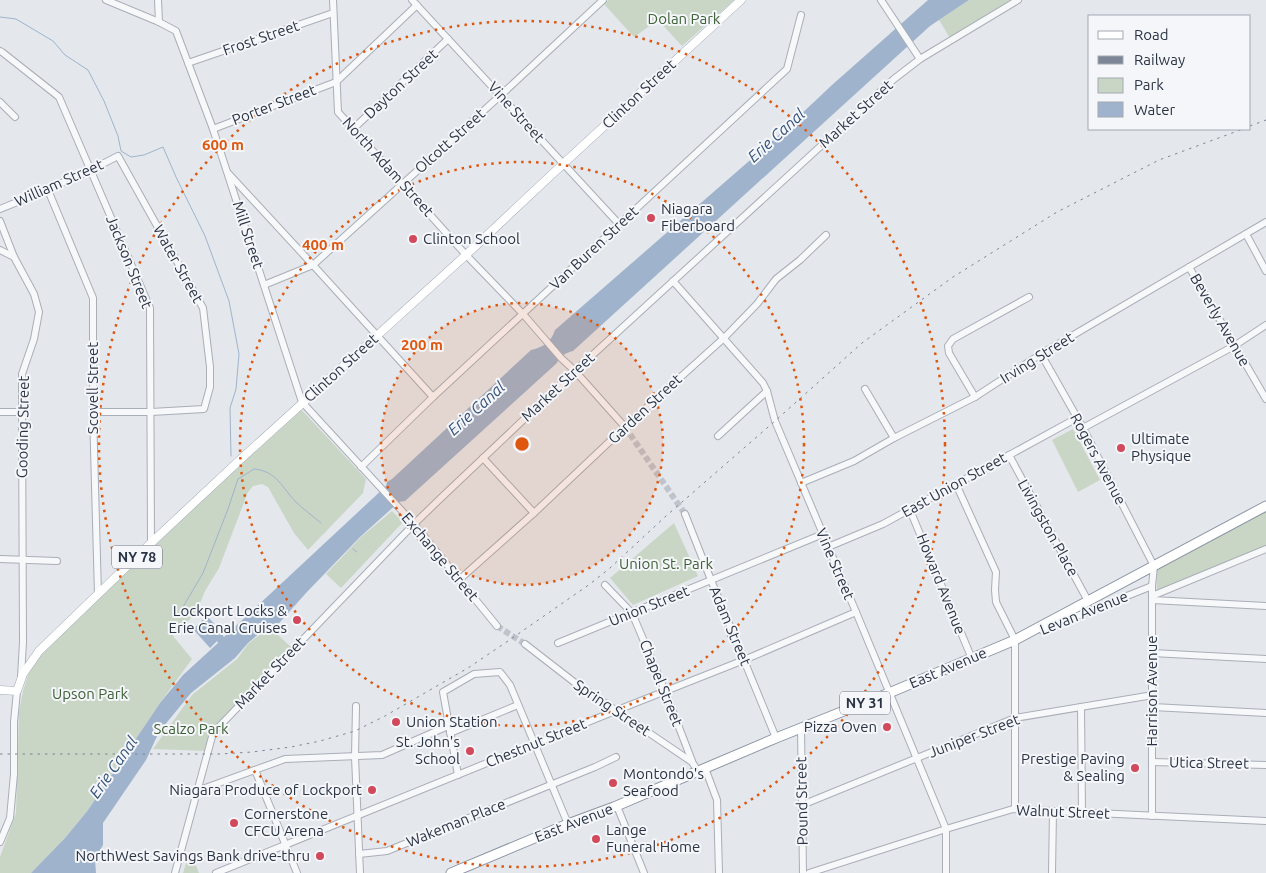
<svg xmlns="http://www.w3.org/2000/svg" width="1266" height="873" viewBox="0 0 1266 873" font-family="Ubuntu,sans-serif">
<rect width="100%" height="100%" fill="#e4e7ec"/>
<g fill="#c9d6c5">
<path d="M609,0H734L682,46L658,20L634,37L604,4Z"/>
<path d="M969,0H1012L950,38L939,20Z"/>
<path d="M298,406L366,479L363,493L308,550L294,533L268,487L262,484L253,486L248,492L219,568L205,591L196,613L173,636L192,659L160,703L88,810L65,838L31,873H0V857L16,813L19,712L23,691L28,675L35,662L45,649Z"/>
<path d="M1073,429L1100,480L1078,492L1052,440Z"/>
<path d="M392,511L403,522L341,588L326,574L361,537Z"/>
<path d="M1266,512V546L1157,592L1156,570Z"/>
<path d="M674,523L698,576L633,605L610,578Z"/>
<path d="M263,632H275L293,649L212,732L207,751L153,749L192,695L237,659L248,644Z"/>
<path d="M190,851L199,873H183Z"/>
</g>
<path fill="#9fb4cc" d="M928,0H969L930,26L573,351C566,353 559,356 557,363L405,501L399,502L360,537L306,593L272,631H262L248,643L235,658L191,693L159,732L146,760L103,823V845L95,859L96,873H31L65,838L88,810L160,703L183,675L218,643L217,641L210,648L193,629L207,616L223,633V636L224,637L386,486L387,482L392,479L531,350C544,347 551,342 555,330L780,134L832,85Z"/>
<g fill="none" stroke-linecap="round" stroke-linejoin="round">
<g stroke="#9fb4cc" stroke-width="1">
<path d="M0,17L16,19L53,41L65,55L88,70L104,101L118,136L121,151L131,157L144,155L163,147L176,177L205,236L229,301L239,354L236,389L230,408L231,456"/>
<path d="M238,479L254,469C277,471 282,488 296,502C304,510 313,516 321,523"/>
<path d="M353,549L357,552"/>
<path d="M180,612L203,573L228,509L238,479"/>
</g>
<g stroke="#bfc3cb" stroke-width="6" stroke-dasharray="6 3" stroke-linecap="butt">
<path d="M625,427L685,514"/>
<path d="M497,626L525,644"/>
</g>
<defs>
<g id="minor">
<path d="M106,0L159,22L176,31L213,129L302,402L414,524L497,626"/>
<path d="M158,0L159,22"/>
<path d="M333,0L338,112L466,255L523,314L561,358L575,371L625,427"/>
<path d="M412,0L619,224"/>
<path d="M881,0L920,59"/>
<path d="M0,51L2,52L59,97L150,308L151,543"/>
<path d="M188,63L333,13"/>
<path d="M0,102L15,117"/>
<path d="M213,129L336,82L417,5"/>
<path d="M353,129L448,39"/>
<path d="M228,173L313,265L433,397"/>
<path d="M48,190L93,298V412L98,595"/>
<path d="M0,209C40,193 80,176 118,156L203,308L210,367V387L204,409L151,412H93"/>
<path d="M0,221L14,257L34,294L39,312L34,339L22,374V412L23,642L21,677"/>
<path d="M1246,234L1266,271"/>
<path d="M0,250L14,257"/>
<path d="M1189,267L1266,399"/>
<path d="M673,281L763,383L767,391L775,421L856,612L946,829V873"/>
<path d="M264,285L313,265L501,95L603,0"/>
<path d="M1041,354L1083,428L1154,566L1152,586V816"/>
<path d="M865,389L894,438"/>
<path d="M975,397L949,353L948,346L953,339L1029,297"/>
<path d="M0,412H22"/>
<path d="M1083,428L1234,346L1266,325"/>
<path d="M718,436L767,391"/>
<path d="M1009,455L1088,601"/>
<path d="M483,458L534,513"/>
<path d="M361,467L433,397L787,69L801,15"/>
<path d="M801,483L854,461L894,438L975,397L1041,354L1266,222"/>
<path d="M956,484L996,572L995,590L996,602L1015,640V809"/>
<path d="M910,510L972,659"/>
<path d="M685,514L711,580L776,738"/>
<path d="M828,547L883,524L1077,418"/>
<path d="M0,559L57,561"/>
<path d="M460,579L534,513L625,427L724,338L757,304L776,279L800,260L826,235"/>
<path d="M605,585L632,613L665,691L692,761"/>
<path d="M1152,596L1266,549"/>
<path d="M1152,600L1266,606"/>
<path d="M1042,630L1152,586"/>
<path d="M558,643L823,534"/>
<path d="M525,644L574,682L692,762L698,771"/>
<path d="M1152,653L1266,659"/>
<path d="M356,706L355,757L360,873"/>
<path d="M1081,707L1082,812"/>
<path d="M1153,707L1266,713"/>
<path d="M801,728L803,873"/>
<path d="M450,733L518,705"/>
<path d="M1152,762L1266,765"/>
<path d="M705,768L717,800L719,873"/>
<path d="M255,770L297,873"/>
<path d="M458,775L443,692L474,674L500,672L510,685L568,824"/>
<path d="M197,791L285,759L382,755L448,726"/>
<path d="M802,805L1015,718L1153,695"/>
<path d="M617,806L644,873"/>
<path d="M0,842L10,818L14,774V722L17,691"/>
<path d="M359,854L387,851L595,767L616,757"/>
<path d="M175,873L213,733L414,524L443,496L575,371L894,79L920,59L1018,0"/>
<path d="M216,873L615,711L744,660L856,612"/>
<path d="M809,873L946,829L1013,809L1266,821"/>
<path d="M1052,873L1053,811"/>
</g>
<path id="major" d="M0,690L17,691L23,674L39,651L151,543L243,457L466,255L563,164L741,0"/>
<path id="highway" d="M451,873L568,824L614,807L776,738L889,693L1015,640L1266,506"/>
</defs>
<use href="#minor" stroke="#a9aeb7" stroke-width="8"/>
<use href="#major" stroke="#a3abb8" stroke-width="9"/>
<use href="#highway" stroke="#8b94a3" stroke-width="11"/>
<use href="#minor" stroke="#f7f8fa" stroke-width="6"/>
<use href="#major" stroke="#fff" stroke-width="8"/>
<use href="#highway" stroke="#fff" stroke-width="9"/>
<g stroke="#7d8696" stroke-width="1" stroke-dasharray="2.5 5" stroke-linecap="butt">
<path d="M1250,126L1266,120"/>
<path d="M0,754H220L252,752L291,747L320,741L355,731L385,716L468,668L508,641L590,584L610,568L666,516L775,421L862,343L953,277L1057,212L1159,160L1243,129"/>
</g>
</g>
<circle cx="522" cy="444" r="141" fill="#df570f" fill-opacity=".12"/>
<g fill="none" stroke="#df570f" stroke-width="2.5" stroke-dasharray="2.5 5">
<circle cx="522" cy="444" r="141"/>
<circle cx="522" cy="444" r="282"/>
<circle cx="522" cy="444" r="423"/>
</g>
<g fill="#d1495b" stroke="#f4f6f9" stroke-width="2">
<circle cx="651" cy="218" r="5"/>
<circle cx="413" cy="239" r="5"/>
<circle cx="1121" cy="448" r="5"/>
<circle cx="297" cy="620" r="5"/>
<circle cx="396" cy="722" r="5"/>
<circle cx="887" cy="727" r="5"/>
<circle cx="470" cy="751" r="5"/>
<circle cx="1135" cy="768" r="5"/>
<circle cx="613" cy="783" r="5"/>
<circle cx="372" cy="790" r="5"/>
<circle cx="234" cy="823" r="5"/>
<circle cx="596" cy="839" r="5"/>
<circle cx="320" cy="856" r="5"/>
</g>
<g text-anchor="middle" stroke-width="4" stroke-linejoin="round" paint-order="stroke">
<g fill="#f4f6f9" stroke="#676e7b" stroke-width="1">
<rect x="112" y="545.5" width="50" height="23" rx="4"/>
<rect x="840" y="691.5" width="50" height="23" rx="4"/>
</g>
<g font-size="14" font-weight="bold" fill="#2b3445">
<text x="137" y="562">NY 78</text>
<text x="865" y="708">NY 31</text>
</g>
<g font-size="15" fill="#3f6138" stroke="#f4f6f9">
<text x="684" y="24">Dolan Park</text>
<text x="666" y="569">Union St. Park</text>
<text x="90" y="699">Upson Park</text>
<text x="191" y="734">Scalzo Park</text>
</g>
<g font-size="15" fill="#2b3445" stroke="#f4f6f9">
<text transform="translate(261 38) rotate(-19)" y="5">Frost Street</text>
<text transform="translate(401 84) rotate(-43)" y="5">Dayton Street</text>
<text transform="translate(639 94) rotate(-43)" y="5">Clinton Street</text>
<text transform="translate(274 105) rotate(-21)" y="5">Porter Street</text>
<text transform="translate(516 112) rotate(48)" y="5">Vine Street</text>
<text transform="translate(856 114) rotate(-42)" y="5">Market Street</text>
<text transform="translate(450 141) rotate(-42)" y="5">Olcott Street</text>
<text transform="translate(388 167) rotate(48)" y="5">North Adam Street</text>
<text transform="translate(59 183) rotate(-24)" y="5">William Street</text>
<text transform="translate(248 235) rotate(72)" y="5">Mill Street</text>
<text transform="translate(594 248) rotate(-43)" y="5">Van Buren Street</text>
<text transform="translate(129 262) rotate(68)" y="5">Jackson Street</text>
<text transform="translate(178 264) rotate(61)" y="5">Water Street</text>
<text transform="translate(1220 320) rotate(60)" y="5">Beverly Avenue</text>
<text transform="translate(1037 358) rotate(-32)" y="5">Irving Street</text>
<text transform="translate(341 368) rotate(-42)" y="5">Clinton Street</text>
<text transform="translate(558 387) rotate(-43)" y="5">Market Street</text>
<text transform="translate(93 388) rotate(-90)" y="5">Scovell Street</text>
<text transform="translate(645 409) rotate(-43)" y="5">Garden Street</text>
<text transform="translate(23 427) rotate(-89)" y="5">Gooding Street</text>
<text transform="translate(1098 459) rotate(62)" y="5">Rogers Avenue</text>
<text transform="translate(954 485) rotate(-29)" y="5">East Union Street</text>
<text transform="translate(1048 528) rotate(61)" y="5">Livingston Place</text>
<text transform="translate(440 557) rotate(50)" y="5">Exchange Street</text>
<text transform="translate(835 564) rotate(67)" y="5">Vine Street</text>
<text transform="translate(941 584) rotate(68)" y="5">Howard Avenue</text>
<text transform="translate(649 606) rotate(-22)" y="5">Union Street</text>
<text transform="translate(1084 613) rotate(-22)" y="5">Levan Avenue</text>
<text transform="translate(730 626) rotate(67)" y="5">Adam Street</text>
<text transform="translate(948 668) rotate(-23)" y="5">East Avenue</text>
<text transform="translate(270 673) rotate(-46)" y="5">Market Street</text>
<text transform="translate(661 683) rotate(68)" y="5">Chapel Street</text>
<text transform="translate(1152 691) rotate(-90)" y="5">Harrison Avenue</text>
<text transform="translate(612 708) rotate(34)" y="5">Spring Street</text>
<text transform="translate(974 736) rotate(-21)" y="5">Juniper Street</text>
<text transform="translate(536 743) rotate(-22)" y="5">Chestnut Street</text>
<text transform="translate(1209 763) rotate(1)" y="5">Utica Street</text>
<text transform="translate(802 801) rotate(-91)" y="5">Pound Street</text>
<text transform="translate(1063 812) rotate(2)" y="5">Walnut Street</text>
<text transform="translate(456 823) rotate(-22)" y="5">Wakeman Place</text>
<text transform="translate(574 823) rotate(-21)" y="5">East Avenue</text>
</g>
<g font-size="15" fill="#2b3445" stroke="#f4f6f9" text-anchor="start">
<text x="661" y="214">Niagara<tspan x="661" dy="17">Fiberboard</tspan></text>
<text x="423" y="244">Clinton School</text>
<text x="1131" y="444">Ultimate<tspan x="1131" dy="17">Physique</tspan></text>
<text x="287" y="616" text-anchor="end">Lockport Locks &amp;<tspan x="287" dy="17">Erie Canal Cruises</tspan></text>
<text x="406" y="727">Union Station</text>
<text x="877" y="732" text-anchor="end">Pizza Oven</text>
<text x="460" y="747" text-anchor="end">St. John's<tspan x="460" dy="17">School</tspan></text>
<text x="1125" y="764" text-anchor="end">Prestige Paving<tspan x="1125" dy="17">&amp; Sealing</tspan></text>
<text x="623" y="779">Montondo's<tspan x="623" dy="17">Seafood</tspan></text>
<text x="362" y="795" text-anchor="end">Niagara Produce of Lockport</text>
<text x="244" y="819">Cornerstone<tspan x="244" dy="17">CFCU Arena</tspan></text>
<text x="606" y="835">Lange<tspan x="606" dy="17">Funeral Home</tspan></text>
<text x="310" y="861" text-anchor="end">NorthWest Savings Bank drive-thru</text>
</g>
<g font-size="16" font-style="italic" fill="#34527a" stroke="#f4f6f9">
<text transform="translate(776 135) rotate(-42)" y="6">Erie Canal</text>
<text transform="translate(476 408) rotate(-42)" y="6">Erie Canal</text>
<text transform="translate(113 767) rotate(-55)" y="6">Erie Canal</text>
</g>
</g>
<circle cx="522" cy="444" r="8" fill="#df570f" stroke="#f4f6f9" stroke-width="2.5"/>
<g font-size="15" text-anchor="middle" font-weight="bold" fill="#df570f" stroke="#f4f6f9" stroke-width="4" stroke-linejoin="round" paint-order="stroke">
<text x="223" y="150">600 m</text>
<text x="323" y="250">400 m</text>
<text x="422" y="350">200 m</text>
</g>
<rect x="1088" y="15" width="162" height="115" fill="#f4f6f9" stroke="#a4a8b1"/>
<rect x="1098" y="31" width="25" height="8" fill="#ffffff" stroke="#a4a8b1"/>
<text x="1134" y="40" font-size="15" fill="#2b3445">Road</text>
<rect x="1098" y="56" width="25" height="8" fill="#7d8696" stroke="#a4a8b1"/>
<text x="1134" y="65" font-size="15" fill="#2b3445">Railway</text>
<rect x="1098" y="78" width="25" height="15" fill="#c9d6c5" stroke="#a4a8b1"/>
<text x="1134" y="90" font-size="15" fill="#2b3445">Park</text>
<rect x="1098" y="102" width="25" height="15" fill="#9fb4cc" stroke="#a4a8b1"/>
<text x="1134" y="115" font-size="15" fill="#2b3445">Water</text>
</svg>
